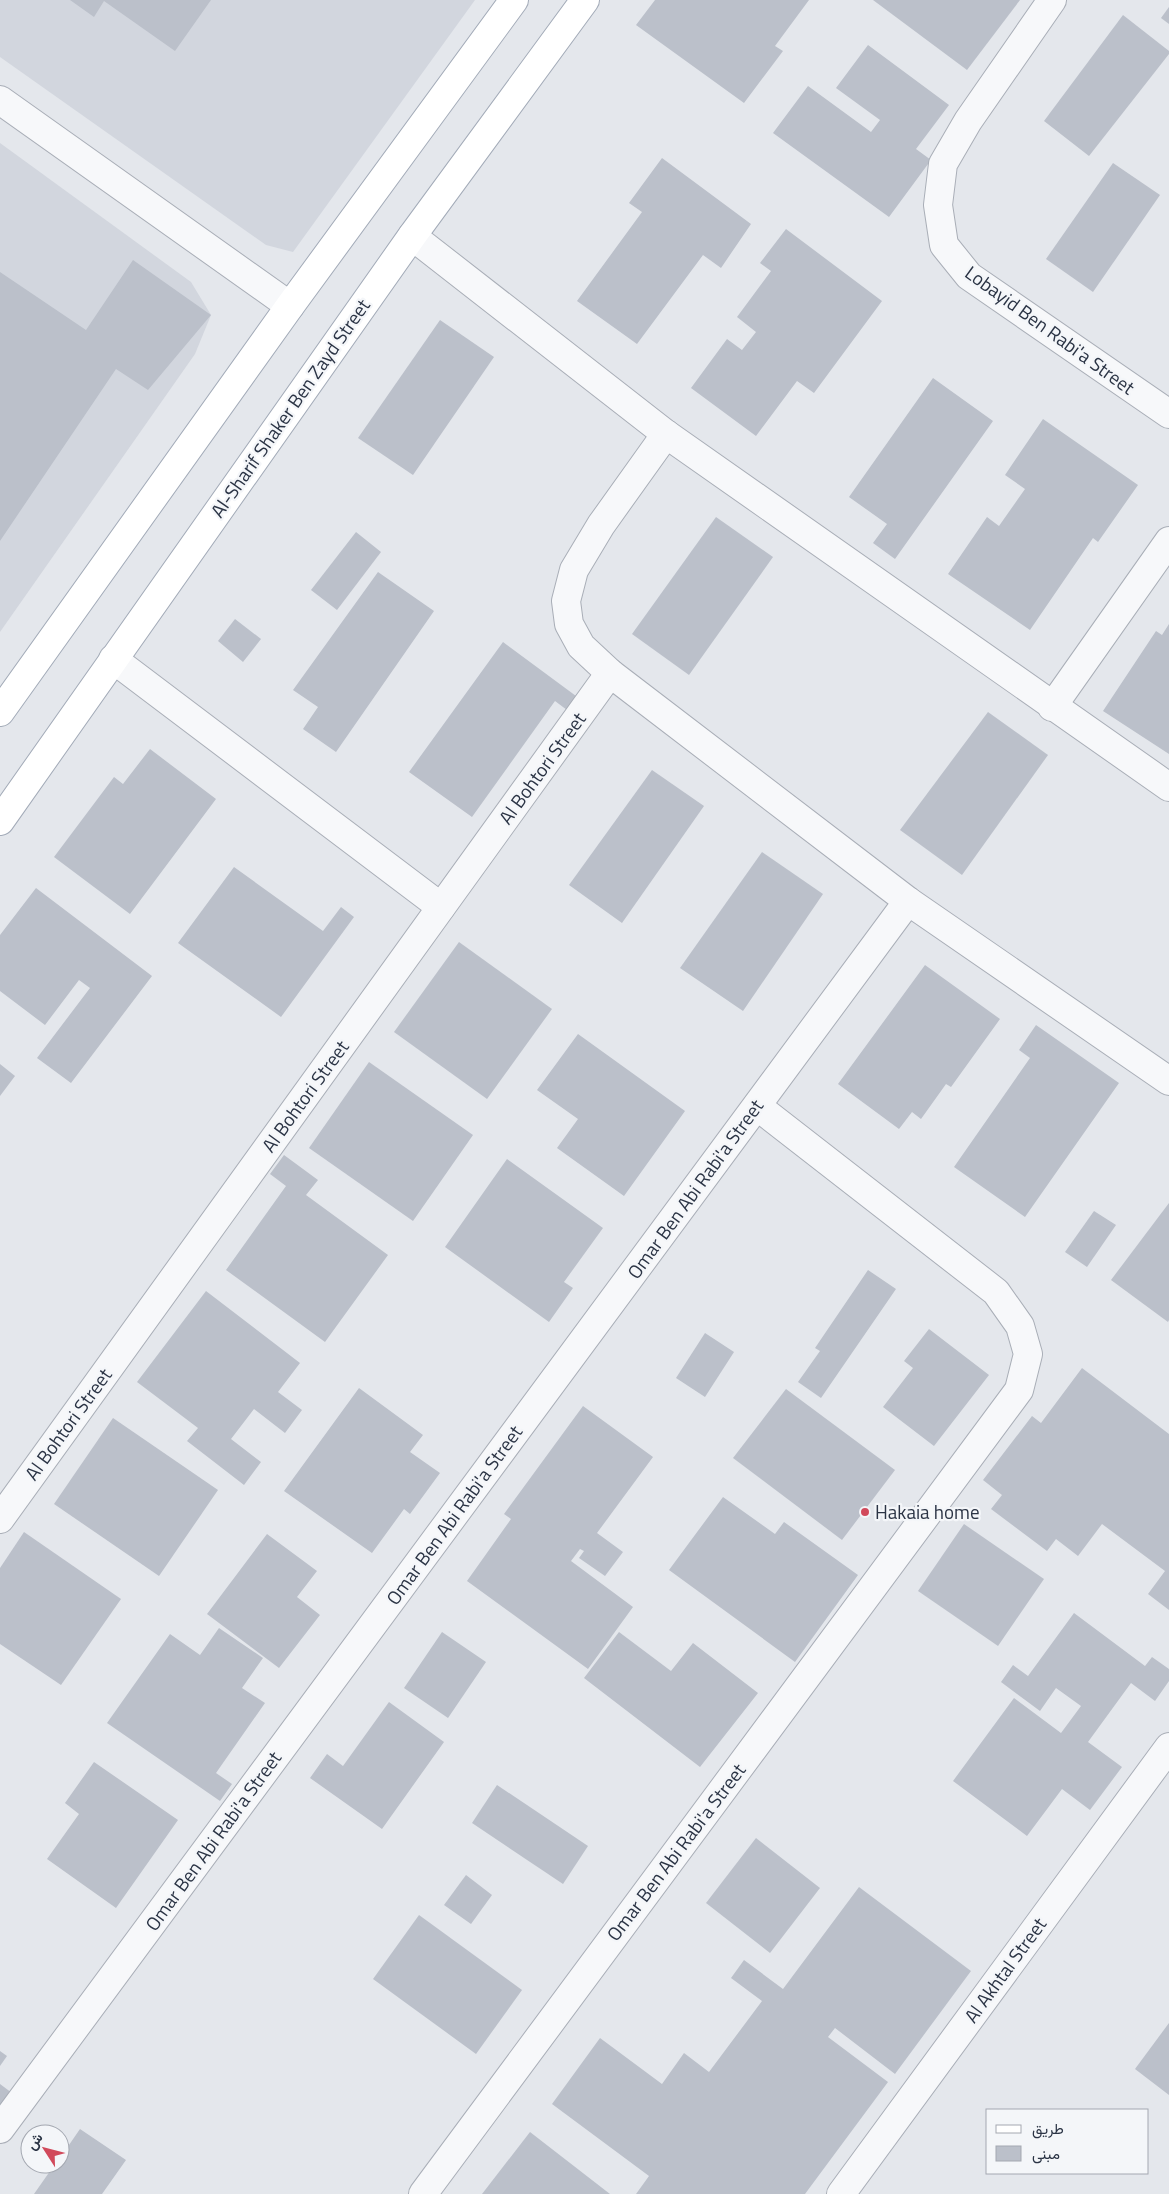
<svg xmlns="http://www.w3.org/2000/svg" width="1169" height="2194" viewBox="0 0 1169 2194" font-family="'Titillium Web',Vazirmatn,sans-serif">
<rect width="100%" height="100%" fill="#e4e7ec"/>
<g fill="#d2d6de">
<path d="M0,0H475L293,252L266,245L0,57Z"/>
<path d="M0,143L191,282L211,315L195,354L0,632Z"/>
</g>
<g fill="#bbc0ca">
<path d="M70,0H211L175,51L104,1L94,17Z"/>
<path d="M655,0H809L775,46L783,51L744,103L636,25Z"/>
<path d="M873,0H1020L967,70Z"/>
<path d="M1169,7V24L1161,18Z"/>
<path d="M1123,15L1169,51V54L1089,156L1044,121Z"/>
<path d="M868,45L949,105L916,149L931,160L889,217L773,133L808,86L871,132L880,120L836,88Z"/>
<path d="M662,158L751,224L721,268L703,255L637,344L577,301L642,212L629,203Z"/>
<path d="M1113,163L1160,195L1093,292L1046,259Z"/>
<path d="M786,229L882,301L814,393L797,381L756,436L691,388L727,339L742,350L756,332L737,317L771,271L760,263Z"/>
<path d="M133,260L211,315L148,390L116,369L0,541V272L86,330Z"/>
<path d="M440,320L494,357L413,475L358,438Z"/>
<path d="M933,378L993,421L895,559L873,543L887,524L849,497Z"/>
<path d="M1043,419L1138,485L1098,542L1093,538L1030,630L948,574L987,517L999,526L1025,489L1005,475Z"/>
<path d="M716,517L773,557L689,675L632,634Z"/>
<path d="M356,532L381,552L337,610L311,590Z"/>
<path d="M378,572L434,611L336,752L303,729L318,707L293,690Z"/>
<path d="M235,619L261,639L243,662L218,641Z"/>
<path d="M1169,624V754L1103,711L1156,631L1162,635Z"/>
<path d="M503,642L576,696L567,710L555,701L472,817L409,772Z"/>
<path d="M988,712L1048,755L962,875L900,830Z"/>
<path d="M150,749L216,799L130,914L54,857L114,777L123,784Z"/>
<path d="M652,770L704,806L622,923L569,885Z"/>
<path d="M762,852L823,894L743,1011L680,968Z"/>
<path d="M234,867L323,931L341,907L354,917L281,1017L178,943Z"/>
<path d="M36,888L152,976L71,1083L37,1058L90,988L79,980L45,1025L0,991V935Z"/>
<path d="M459,942L552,1009L487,1099L394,1032Z"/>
<path d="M925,965L1000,1019L951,1087L946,1084L921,1119L912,1112L899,1129L838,1084Z"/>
<path d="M1036,1025L1119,1083L1025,1217L954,1167L1030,1058L1019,1050Z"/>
<path d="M578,1034L685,1111L624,1196L557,1148L578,1119L537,1090Z"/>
<path d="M369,1062L473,1135L413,1221L309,1148Z"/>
<path d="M0,1064L15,1076L0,1096Z"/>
<path d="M284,1155L318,1180L306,1195L388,1255L325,1342L226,1270L286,1186L270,1174Z"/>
<path d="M507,1159L603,1228L564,1282L573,1288L549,1322L445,1247Z"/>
<path d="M1169,1203V1320L1168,1322L1111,1280Z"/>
<path d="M1094,1211L1116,1225L1087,1267L1065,1252Z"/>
<path d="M868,1270L896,1289L821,1398L798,1382L820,1351L815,1348Z"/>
<path d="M206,1291L300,1363L278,1392L302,1410L285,1433L254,1409L231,1439L261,1462L244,1485L187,1441L198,1428L137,1382Z"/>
<path d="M929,1329L989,1375L934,1446L883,1407L913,1368L904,1361Z"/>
<path d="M705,1333L734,1352L705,1397L676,1378Z"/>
<path d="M1082,1368L1169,1434V1610L1148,1594L1165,1571L1102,1524L1078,1556L1056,1539L1047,1551L991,1509L1002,1495L983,1480L1032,1416L1041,1423Z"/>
<path d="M359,1388L423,1435L410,1452L440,1473L410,1514L404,1509L372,1553L284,1491Z"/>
<path d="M786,1389L895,1470L842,1540L733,1458Z"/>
<path d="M583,1406L653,1457L597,1533L623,1552L605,1576L579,1558L584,1551L580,1549L571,1561L633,1607L588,1669L467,1581L511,1519L504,1514Z"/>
<path d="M113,1418L218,1490L159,1576L54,1504Z"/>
<path d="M723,1497L775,1534L784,1522L858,1575L795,1662L669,1570Z"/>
<path d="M964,1524L1044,1579L998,1646L918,1591Z"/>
<path d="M24,1532L121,1599L61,1685L0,1644V1568Z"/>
<path d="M267,1534L317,1571L297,1597L320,1615L279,1668L207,1614Z"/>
<path d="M1074,1613L1145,1666L1152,1657L1169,1669V1681L1155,1701L1131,1683L1088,1742L1122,1767L1090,1810L1062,1789L1027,1836L953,1781L1014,1698L1061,1733L1081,1706L1056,1688L1040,1711L1001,1682L1013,1665L1028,1676Z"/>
<path d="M219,1628L263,1658L242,1688L265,1703L216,1773L232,1784L220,1801L107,1723L170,1634L200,1655Z"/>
<path d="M442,1632L486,1662L448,1718L404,1688Z"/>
<path d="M619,1632L671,1671L693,1643L758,1693L700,1767L584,1678Z"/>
<path d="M389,1702L444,1742L382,1829L310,1778L327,1754L343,1766Z"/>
<path d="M94,1762L178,1820L116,1908L47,1859L79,1814L65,1803Z"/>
<path d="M497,1785L588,1846L563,1884L472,1823Z"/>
<path d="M756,1838L820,1888L770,1953L706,1903Z"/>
<path d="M466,1875L492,1895L471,1924L444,1905Z"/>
<path d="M859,1887L971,1971L895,2074L835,2028L828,2037L888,2082L805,2194H636L649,2176L552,2104L600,2038L662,2084L684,2053L709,2072L762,2001L731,1978L744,1960L783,1989Z"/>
<path d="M419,1915L522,1990L476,2054L373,1979Z"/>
<path d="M1169,2023V2095L1135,2069Z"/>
<path d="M0,2051L7,2056L0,2066Z"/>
<path d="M0,2084L12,2093L0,2110Z"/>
<path d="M80,2129L126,2160L102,2194H34L55,2164H60V2158Z"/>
<path d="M530,2132L610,2194H482Z"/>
</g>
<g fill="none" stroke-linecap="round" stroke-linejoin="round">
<defs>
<g id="street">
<path d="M1052,0L968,121L943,164L938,205L944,245L969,276L1169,414"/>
<path d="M0,100L290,306"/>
<path d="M412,236L666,434L1169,787"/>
<path d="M666,434L601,525L574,570L566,601L569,624L581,646L610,673L908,901L1169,1081"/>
<path d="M113,659L441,907"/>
<path d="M1052,707L1169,541"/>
<path d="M0,1519L610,673"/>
<path d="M0,2129L908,901"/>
<path d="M423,2194L1019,1390L1028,1354L1020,1326L996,1292L757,1106"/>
<path d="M841,2194L1169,1747"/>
</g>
<g id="primary">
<path d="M0,712L290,306L514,0"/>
<path d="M0,821L412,236L585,0"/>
</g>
</defs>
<use href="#street" stroke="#a9aeb7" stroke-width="30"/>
<use href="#primary" stroke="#a3abb8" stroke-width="30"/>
<use href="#street" stroke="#f7f8fa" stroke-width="28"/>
<use href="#primary" stroke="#fff" stroke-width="28"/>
</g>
<circle fill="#d1495b" stroke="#f4f6f9" stroke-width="2" cx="865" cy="1512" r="5"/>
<g text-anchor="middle" stroke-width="4.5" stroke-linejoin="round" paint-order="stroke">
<g font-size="19" fill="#2b3445" stroke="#f4f6f9">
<text transform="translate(1050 330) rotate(36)" y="7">Lobayid Ben Rabi'a Street</text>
<text transform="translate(290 408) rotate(-55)" y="7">Al-Sharif Shaker Ben Zayd Street</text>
<text transform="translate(542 768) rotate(-54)" y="7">Al Bohtori Street</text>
<text transform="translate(305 1096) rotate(-54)" y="7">Al Bohtori Street</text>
<text transform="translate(695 1189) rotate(-54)" y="7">Omar Ben Abi Rabi'a Street</text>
<text transform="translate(68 1424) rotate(-54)" y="7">Al Bohtori Street</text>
<text transform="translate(454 1515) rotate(-54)" y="7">Omar Ben Abi Rabi'a Street</text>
<text transform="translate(213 1841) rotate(-54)" y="7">Omar Ben Abi Rabi'a Street</text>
<text transform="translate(676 1852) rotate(-53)" y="7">Omar Ben Abi Rabi'a Street</text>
<text transform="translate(1005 1970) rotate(-54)" y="7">Al Akhtal Street</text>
</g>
<g font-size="19" fill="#2b3445" stroke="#f4f6f9" text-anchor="start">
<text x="875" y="1519">Hakaia home</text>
</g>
</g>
<rect x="986" y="2109" width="162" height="65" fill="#f4f6f9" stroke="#a4a8b1"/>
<rect x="996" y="2125" width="25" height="8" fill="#ffffff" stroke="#a4a8b1"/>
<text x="1032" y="2134" font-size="15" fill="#2b3445">طريق</text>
<rect x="996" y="2146" width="25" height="15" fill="#bbc0ca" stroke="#a4a8b1"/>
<text x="1032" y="2159" font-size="15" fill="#2b3445">مبنى</text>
<g transform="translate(45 2149) rotate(306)"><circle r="24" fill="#f4f6f9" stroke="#a4a8b1"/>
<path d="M0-4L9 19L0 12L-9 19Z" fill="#d1495b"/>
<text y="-8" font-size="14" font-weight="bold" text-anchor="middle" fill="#2b3445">ش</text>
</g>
</svg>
